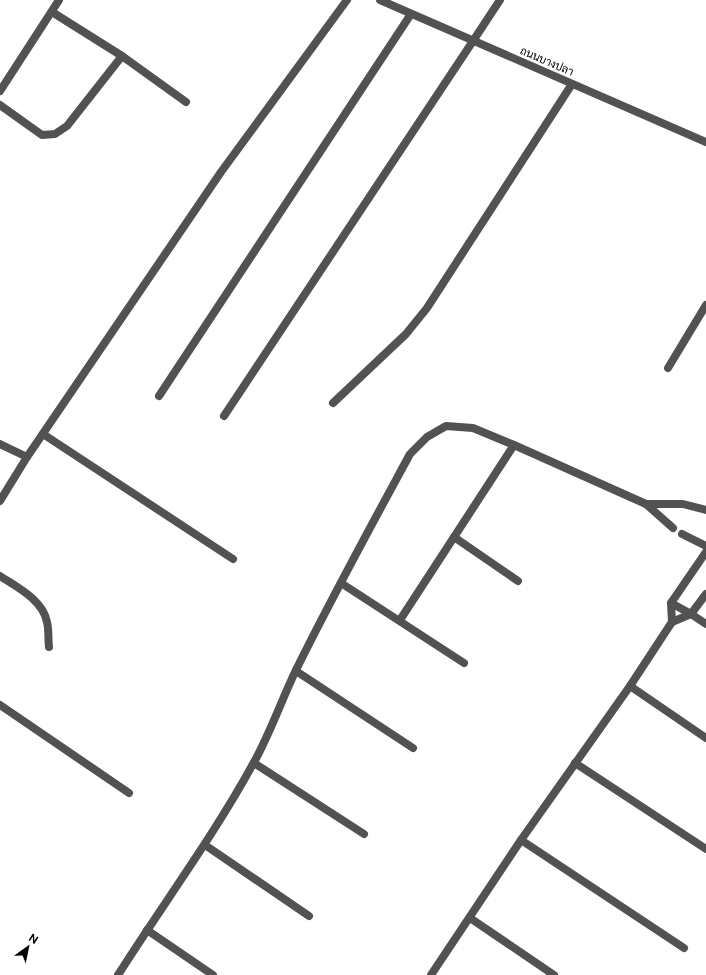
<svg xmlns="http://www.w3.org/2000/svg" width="706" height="975" viewBox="0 0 706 975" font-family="'Public Sans',Sarabun,sans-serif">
<rect width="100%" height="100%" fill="#fff"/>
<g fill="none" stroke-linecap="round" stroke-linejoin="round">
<g stroke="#525252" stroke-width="8">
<path d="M52,12L122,56L186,102"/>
<path d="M473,41L500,0"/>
<path d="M0,91L59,0"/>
<path d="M0,105L42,135L55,134L67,126L122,56"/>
<path d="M0,705L129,793"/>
</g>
<g stroke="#525252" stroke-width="8">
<path d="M668,368L706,305"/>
<path d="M159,396L411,14"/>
<path d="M333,403L406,334L427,308L572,84"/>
<path d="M224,416L473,41"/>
<path d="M43,434L233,559"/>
<path d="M0,444L27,457"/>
<path d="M0,501L27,457L221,172L347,0"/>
<path d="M646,504H683L706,510"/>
<path d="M682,534L706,546"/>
<path d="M454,537L518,581"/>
<path d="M0,576C17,587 43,600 47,622C49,630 48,639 49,647"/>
<path d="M341,583L464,663"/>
<path d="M671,603L691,614L706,624"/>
<path d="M400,620L514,445"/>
<path d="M672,622L671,603L706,552"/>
<path d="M296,671L413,748"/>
<path d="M630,686L706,738"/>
<path d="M254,763L364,834"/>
<path d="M575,763L706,849"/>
<path d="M521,840L684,948"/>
<path d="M205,845L309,916"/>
<path d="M470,918L554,975"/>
<path d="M147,930L213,975"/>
<path d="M118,975C163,904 213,837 253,764C270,734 281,701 296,670C332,597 371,526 410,454L427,437L446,426L473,428L514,445L646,504L673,528"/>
<path d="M431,975L521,840L630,686L672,622L691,614L706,594"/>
</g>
<path stroke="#525252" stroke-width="8" d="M380,0L706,142"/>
</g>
<g text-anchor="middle" stroke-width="3" stroke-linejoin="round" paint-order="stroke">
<g font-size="11" fill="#000" stroke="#fff">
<text transform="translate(547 61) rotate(23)" y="4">ถนนบางปลา</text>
</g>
</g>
<g transform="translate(28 947) rotate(33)" stroke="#ffffff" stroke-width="3" paint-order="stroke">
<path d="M0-3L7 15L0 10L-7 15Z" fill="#000000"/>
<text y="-6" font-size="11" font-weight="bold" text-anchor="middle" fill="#000000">N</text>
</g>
</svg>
